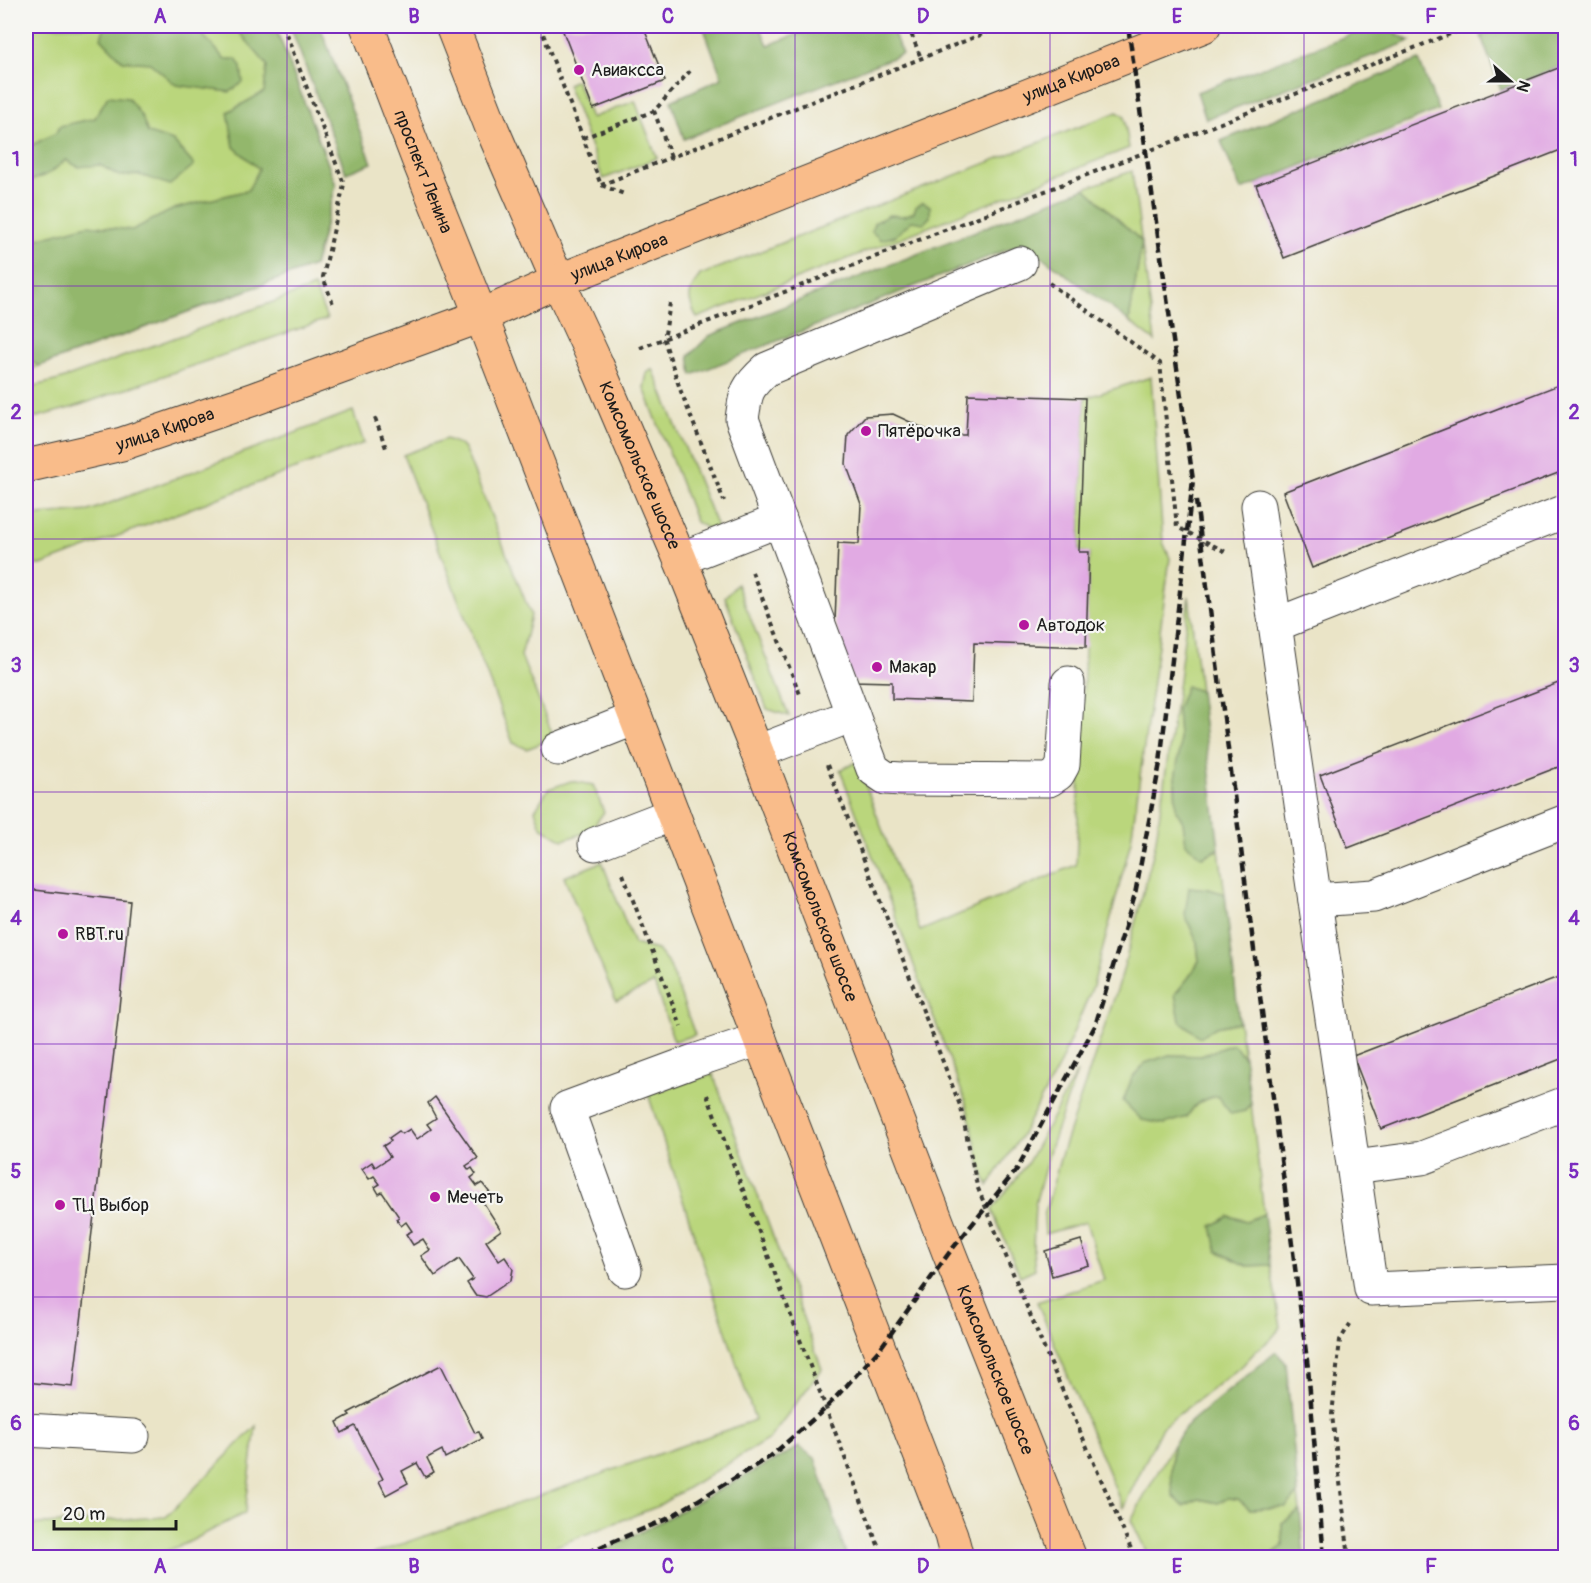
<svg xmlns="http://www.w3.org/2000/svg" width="1591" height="1583" viewBox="0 0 1591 1583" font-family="Pangolin,sans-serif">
<rect width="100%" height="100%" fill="#f6f6f2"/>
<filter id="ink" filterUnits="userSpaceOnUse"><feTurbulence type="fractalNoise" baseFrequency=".0167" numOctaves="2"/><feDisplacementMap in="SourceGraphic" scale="12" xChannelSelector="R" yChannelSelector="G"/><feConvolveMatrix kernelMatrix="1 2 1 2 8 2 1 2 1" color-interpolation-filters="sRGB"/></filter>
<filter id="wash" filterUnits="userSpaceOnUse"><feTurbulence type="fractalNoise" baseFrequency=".008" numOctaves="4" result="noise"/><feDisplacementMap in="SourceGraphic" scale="24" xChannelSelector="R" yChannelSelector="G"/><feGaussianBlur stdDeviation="1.35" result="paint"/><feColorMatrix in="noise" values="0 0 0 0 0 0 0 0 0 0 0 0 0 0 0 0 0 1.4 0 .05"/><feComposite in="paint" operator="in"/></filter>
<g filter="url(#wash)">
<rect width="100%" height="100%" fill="#eae4c7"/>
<g fill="#bad67c" stroke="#6b794c" stroke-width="1.5">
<path d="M26,26H275L336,185L314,266L26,371Z"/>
<path d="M576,80L591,118L635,101L657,158L603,179L567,84Z"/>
<path d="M1117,112L1124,116L1129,148L697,318C687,299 687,293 700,275Z"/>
<path d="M1132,171L1155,341L1129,321L1142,242L1085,188Z"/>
<path d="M314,287L327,319L74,407L26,420V388L59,380Z"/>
<path d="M653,369L717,527L708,529L696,522L644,388L647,373Z"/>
<path d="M1151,377L1163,542L1170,558L1131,841L1093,986L1059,1066L1021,1136L988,1186L982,1171L966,1103L840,770L857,762L920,931L1076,865L1089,553L1079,552L1085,398Z"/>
<path d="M353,411L364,443L41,565L26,564V516L89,511Z"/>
<path d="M446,439L459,444L465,450L531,615L521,656L554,738L527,749L513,743L403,455Z"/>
<path d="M737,584L789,716L767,709L725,597Z"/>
<path d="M1189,596L1200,691L1186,687L1177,709L1180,748L1175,779L1176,810L1183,821L1187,844L1202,857L1219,850L1225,894L1209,889L1185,915L1197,942L1199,961L1189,977L1216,1027L1239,1022L1244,1057L1233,1044L1201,1056L1169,1055L1187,1117C1196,1102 1201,1100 1218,1096L1245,1111L1251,1103L1264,1214L1246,1221L1229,1216L1247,1266L1270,1265L1281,1327L1271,1339L1256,1351L1242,1366L1162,1427L1123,1508L1037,1302L1104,1280L1086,1222L1045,1234L1044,1216L1062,1152L1121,978L1155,846L1179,680Z"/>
<path d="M571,781L593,785L604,812L590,831L563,840L541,827L535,810L548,789Z"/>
<path d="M602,862L634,944L657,950L670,966L695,1035L674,1041L654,983L616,1001L564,877Z"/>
<path d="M1077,1072L1050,1149L1035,1204L1033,1250L1035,1269L1020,1276L992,1210L1027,1164Z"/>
<path d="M713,1074L822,1369L769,1439L656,1507L528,1557L362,1558L755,1420L648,1094Z"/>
<path d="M256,1426L245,1513L187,1543L150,1557H26V1525L166,1517Z"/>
<path d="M1173,1445L1171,1472L1199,1499L1218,1503L1228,1498L1238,1499L1250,1509L1285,1507L1298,1494L1300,1511L1282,1523L1283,1546L1268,1557H1149L1131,1520Z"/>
</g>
<g fill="#93b76c" stroke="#586a44" stroke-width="1.5">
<path d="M105,26H194L216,49L224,59H236L241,67L243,82L230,92L176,85L150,63L123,61L101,38Z"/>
<path d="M234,26H275L336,185L314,266L39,366L26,357V245L37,239L88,225L132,230L174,209L248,190L259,169L234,147L228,112L264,92L267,65Z"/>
<path d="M290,26H320L372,163L346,173Z"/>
<path d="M703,26H760L768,45L820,26H891L902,54L684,139L671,101L722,78Z"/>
<path d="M920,26H965L926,40Z"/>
<path d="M1373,26H1379L1411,41L1206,119L1197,92Z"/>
<path d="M1507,26H1565V65L1501,90L1481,36Z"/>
<path d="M1419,60L1438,110L1241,190L1221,141Z"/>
<path d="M108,96L128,98L142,117L148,133L173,141L194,165L170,185L140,175L119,176L100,165L78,167L66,160L50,173L26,183V148L56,133L60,126L95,118Z"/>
<path d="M1085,188L1142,242L1129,321L1023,243L692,375L689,356L709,336Z"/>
<path d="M923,202L930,206V217L924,223L912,221L895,236L881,240L872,232L874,223L889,215L904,216L914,212L916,206Z"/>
<path d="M1186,686L1200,691L1219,849L1202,857L1186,844L1183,822L1176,810L1175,779L1180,748L1177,709Z"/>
<path d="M1189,887L1209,889L1225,894L1239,1022L1216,1027L1200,1037L1180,1021L1175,994L1189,977L1199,961L1197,942L1185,915Z"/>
<path d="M1233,1044L1244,1057L1251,1103L1245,1111L1231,1114L1217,1096C1200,1100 1196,1102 1187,1117L1165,1124L1142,1120L1123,1101L1132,1078L1145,1063L1169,1055L1201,1056Z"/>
<path d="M1264,1214L1270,1265L1247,1266L1217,1251L1212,1226L1229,1216L1246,1221Z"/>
<path d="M1276,1352L1286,1363L1298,1494L1286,1507L1250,1509L1238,1499L1228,1498L1218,1503L1199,1499L1183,1506L1173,1495L1171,1472L1173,1445L1190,1422Z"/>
<path d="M799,1447L815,1458L847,1557H594Z"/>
<path d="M1300,1511L1304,1557H1268L1283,1546L1282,1523Z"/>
</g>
<g id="blocks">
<g fill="#e1aae3">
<path d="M561,26H643L665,81L593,109Z"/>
<path d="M1566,65V148L1284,258L1256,185Z"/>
<path d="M1566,382V470L1312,568L1283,492Z"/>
<path d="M968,394L1085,398L1079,552H1089L1086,647L974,643L972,702L892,699V682L852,681L835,622L838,543L859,544L861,504L846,464L848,435L865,416L893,414L938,435H966Z"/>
<path d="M1566,680V764L1348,848L1320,775Z"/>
<path d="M26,889L130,901L117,1027L73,1387L26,1382Z"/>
<path d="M1566,974V1057L1381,1129L1353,1056Z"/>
<path d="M435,1097L478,1158L466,1166L469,1170L472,1168L476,1174L471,1178L477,1186L482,1183L490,1193L481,1199L501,1230L486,1241L499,1261L505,1257L513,1269L511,1280L486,1297L475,1295L467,1283L473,1279L459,1259L435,1276L421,1256L430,1250L423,1239L413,1245L406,1234L412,1231L406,1222L401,1226L396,1219L399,1217L382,1192L379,1194L375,1187L380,1184L374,1176L369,1179L362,1169L372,1162L375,1167L390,1157L383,1146L391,1141L389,1138L399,1131L402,1134L410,1129L417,1139L431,1129L427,1124L436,1118L428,1103Z"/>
<path d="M1081,1240L1089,1265L1052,1276L1045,1251Z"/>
<path d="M441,1365L475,1433L479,1432L482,1439L445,1458L442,1450L427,1458L434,1472L425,1477L417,1463L402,1471L408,1483L386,1495L379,1481L383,1479L355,1426L342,1433L337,1422L350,1415L348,1413Z"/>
</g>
</g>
</g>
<g filter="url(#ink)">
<use href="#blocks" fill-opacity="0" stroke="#3b3a36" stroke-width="1.5"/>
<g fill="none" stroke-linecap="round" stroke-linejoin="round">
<defs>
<g id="minor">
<path d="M1020,263L767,369C746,388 746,391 742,419L873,769L886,778L902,779L1049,780L1058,774L1063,765L1068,683"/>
<path d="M1258,506L1371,1289L1566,1281"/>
<path d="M680,559L780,520"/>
<path d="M1275,625L1566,511"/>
<path d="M558,749L636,718"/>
<path d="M757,752L853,715"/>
<path d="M595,844L673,814"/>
<path d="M1315,900L1374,896L1566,821"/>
<path d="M1354,1167L1422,1158L1566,1103"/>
<path d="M625,1270L567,1108L694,1061L760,1039"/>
<path d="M26,1430L133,1436"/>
</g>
<g id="major">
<path id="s1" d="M367,26L418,159L481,316L951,1535L957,1558"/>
<path id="s2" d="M452,26L493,131L558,281L596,363L680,559L757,752L949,1253L1070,1558"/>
<path id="s3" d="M26,466L122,444L254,399L481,316L558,281L1204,26"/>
</g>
</defs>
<use href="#minor" stroke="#3b3a36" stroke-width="35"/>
<use href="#major" stroke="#3b3a36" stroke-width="35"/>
<g stroke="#3b3a36" stroke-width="4" stroke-dasharray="4.5 4.5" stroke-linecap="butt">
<path d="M283,26L344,184L323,277L333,304"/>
<path d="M540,26L601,185L624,194"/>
<path d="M908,26L921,58"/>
<path d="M583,138L654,111"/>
<path d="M671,157L654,111L690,71"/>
<path d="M601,185L1003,26"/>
<path d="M1049,283L1160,363L1177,527L1228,553"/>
<path d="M670,303L664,340L680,389L724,501"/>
<path d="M640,348L1471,26"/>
<path d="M375,418L386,448"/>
<path d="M752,572L801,697"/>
<path d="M827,765L961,1108L977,1186L1041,1341L1135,1558"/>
<path d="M623,874L681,1026"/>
<path d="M707,1095L883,1558"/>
<path d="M1349,1558L1332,1415L1340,1340L1352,1321"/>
</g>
<use href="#minor" stroke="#fff" stroke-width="33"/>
<use href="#major" stroke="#f9bc8a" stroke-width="33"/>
<g stroke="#1c1c1c" stroke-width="4.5" stroke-dasharray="9 4.5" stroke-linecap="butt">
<path d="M1196,501L1308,1368L1324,1558"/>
<path d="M574,1558L667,1519L771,1456L826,1408L879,1350L949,1253L1017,1169L1095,1026L1135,894L1160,763L1193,480L1128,26"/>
</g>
</g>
</g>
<path fill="none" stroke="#7b2cbf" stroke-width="1.5" stroke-opacity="0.55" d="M287,26V1558M541,26V1558M795,26V1558M1050,26V1558M1304,26V1558M26,286H1566M26,539H1566M26,792H1566M26,1044H1566M26,1297H1566"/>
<g fill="#b5179e" stroke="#f6f6f2" stroke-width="2">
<circle cx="579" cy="70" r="6"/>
<circle cx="866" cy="431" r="6"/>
<circle cx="1024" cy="625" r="6"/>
<circle cx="877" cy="667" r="6"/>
<circle cx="63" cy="934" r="6"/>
<circle cx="435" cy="1197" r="6"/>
<circle cx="60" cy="1205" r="6"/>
</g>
<g text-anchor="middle" stroke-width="4.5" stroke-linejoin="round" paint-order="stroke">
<g font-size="18" fill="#1c1c1c" stroke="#f6f6f2" text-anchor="start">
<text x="591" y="76">Авиаксса</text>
<text x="878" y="437">Пятёрочка</text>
<text x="1036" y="631">Автодок</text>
<text x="889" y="673">Макар</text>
<text x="75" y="940">RBT.ru</text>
<text x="447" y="1203">Мечеть</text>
<text x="72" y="1211">ТЦ Выбор</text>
</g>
<g font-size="18" fill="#1c1c1c" stroke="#f6f6f2">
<text dy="6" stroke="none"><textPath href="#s3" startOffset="1116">улица Кирова</textPath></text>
<text dy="6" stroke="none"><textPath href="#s1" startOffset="156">проспект Ленина</textPath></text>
<text dy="6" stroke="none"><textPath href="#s3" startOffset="630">улица Кирова</textPath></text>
<text dy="6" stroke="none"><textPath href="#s3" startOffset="144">улица Кирова</textPath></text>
<text dy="6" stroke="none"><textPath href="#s2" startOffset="478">Комсомольское шоссе</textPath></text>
<text dy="6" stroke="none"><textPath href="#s2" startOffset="964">Комсомольское шоссе</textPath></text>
<text dy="6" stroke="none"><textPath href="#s2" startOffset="1450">Комсомольское шоссе</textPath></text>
</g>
</g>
<rect width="1591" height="1583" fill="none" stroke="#f6f6f2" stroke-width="66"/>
<g transform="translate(1510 81) rotate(111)" stroke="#f6f6f2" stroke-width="4.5" paint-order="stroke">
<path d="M0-4.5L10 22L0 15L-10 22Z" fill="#1c1c1c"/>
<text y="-9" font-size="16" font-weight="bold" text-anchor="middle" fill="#1c1c1c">N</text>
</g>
<path d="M54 1520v9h122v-9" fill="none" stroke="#1c1c1c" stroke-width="3"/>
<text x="63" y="1520" font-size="18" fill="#1c1c1c" stroke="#f6f6f2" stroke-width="4.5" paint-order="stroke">20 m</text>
<rect x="33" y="33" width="1525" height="1517" fill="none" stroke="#7b2cbf" stroke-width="2"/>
<g font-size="20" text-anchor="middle" font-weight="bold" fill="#7b2cbf">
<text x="160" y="23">A</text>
<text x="414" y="23">B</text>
<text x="668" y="23">C</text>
<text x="923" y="23">D</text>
<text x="1177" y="23">E</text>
<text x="1431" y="23">F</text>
<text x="16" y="166">1</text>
<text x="1574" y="166">1</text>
<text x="16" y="419">2</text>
<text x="1574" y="419">2</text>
<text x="16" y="672">3</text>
<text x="1574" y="672">3</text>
<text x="16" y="925">4</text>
<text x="1574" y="925">4</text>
<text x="16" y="1178">5</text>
<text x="1574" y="1178">5</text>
<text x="16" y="1430">6</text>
<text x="1574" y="1430">6</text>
<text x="160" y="1573">A</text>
<text x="414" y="1573">B</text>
<text x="668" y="1573">C</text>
<text x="923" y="1573">D</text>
<text x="1177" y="1573">E</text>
<text x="1431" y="1573">F</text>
</g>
</svg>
